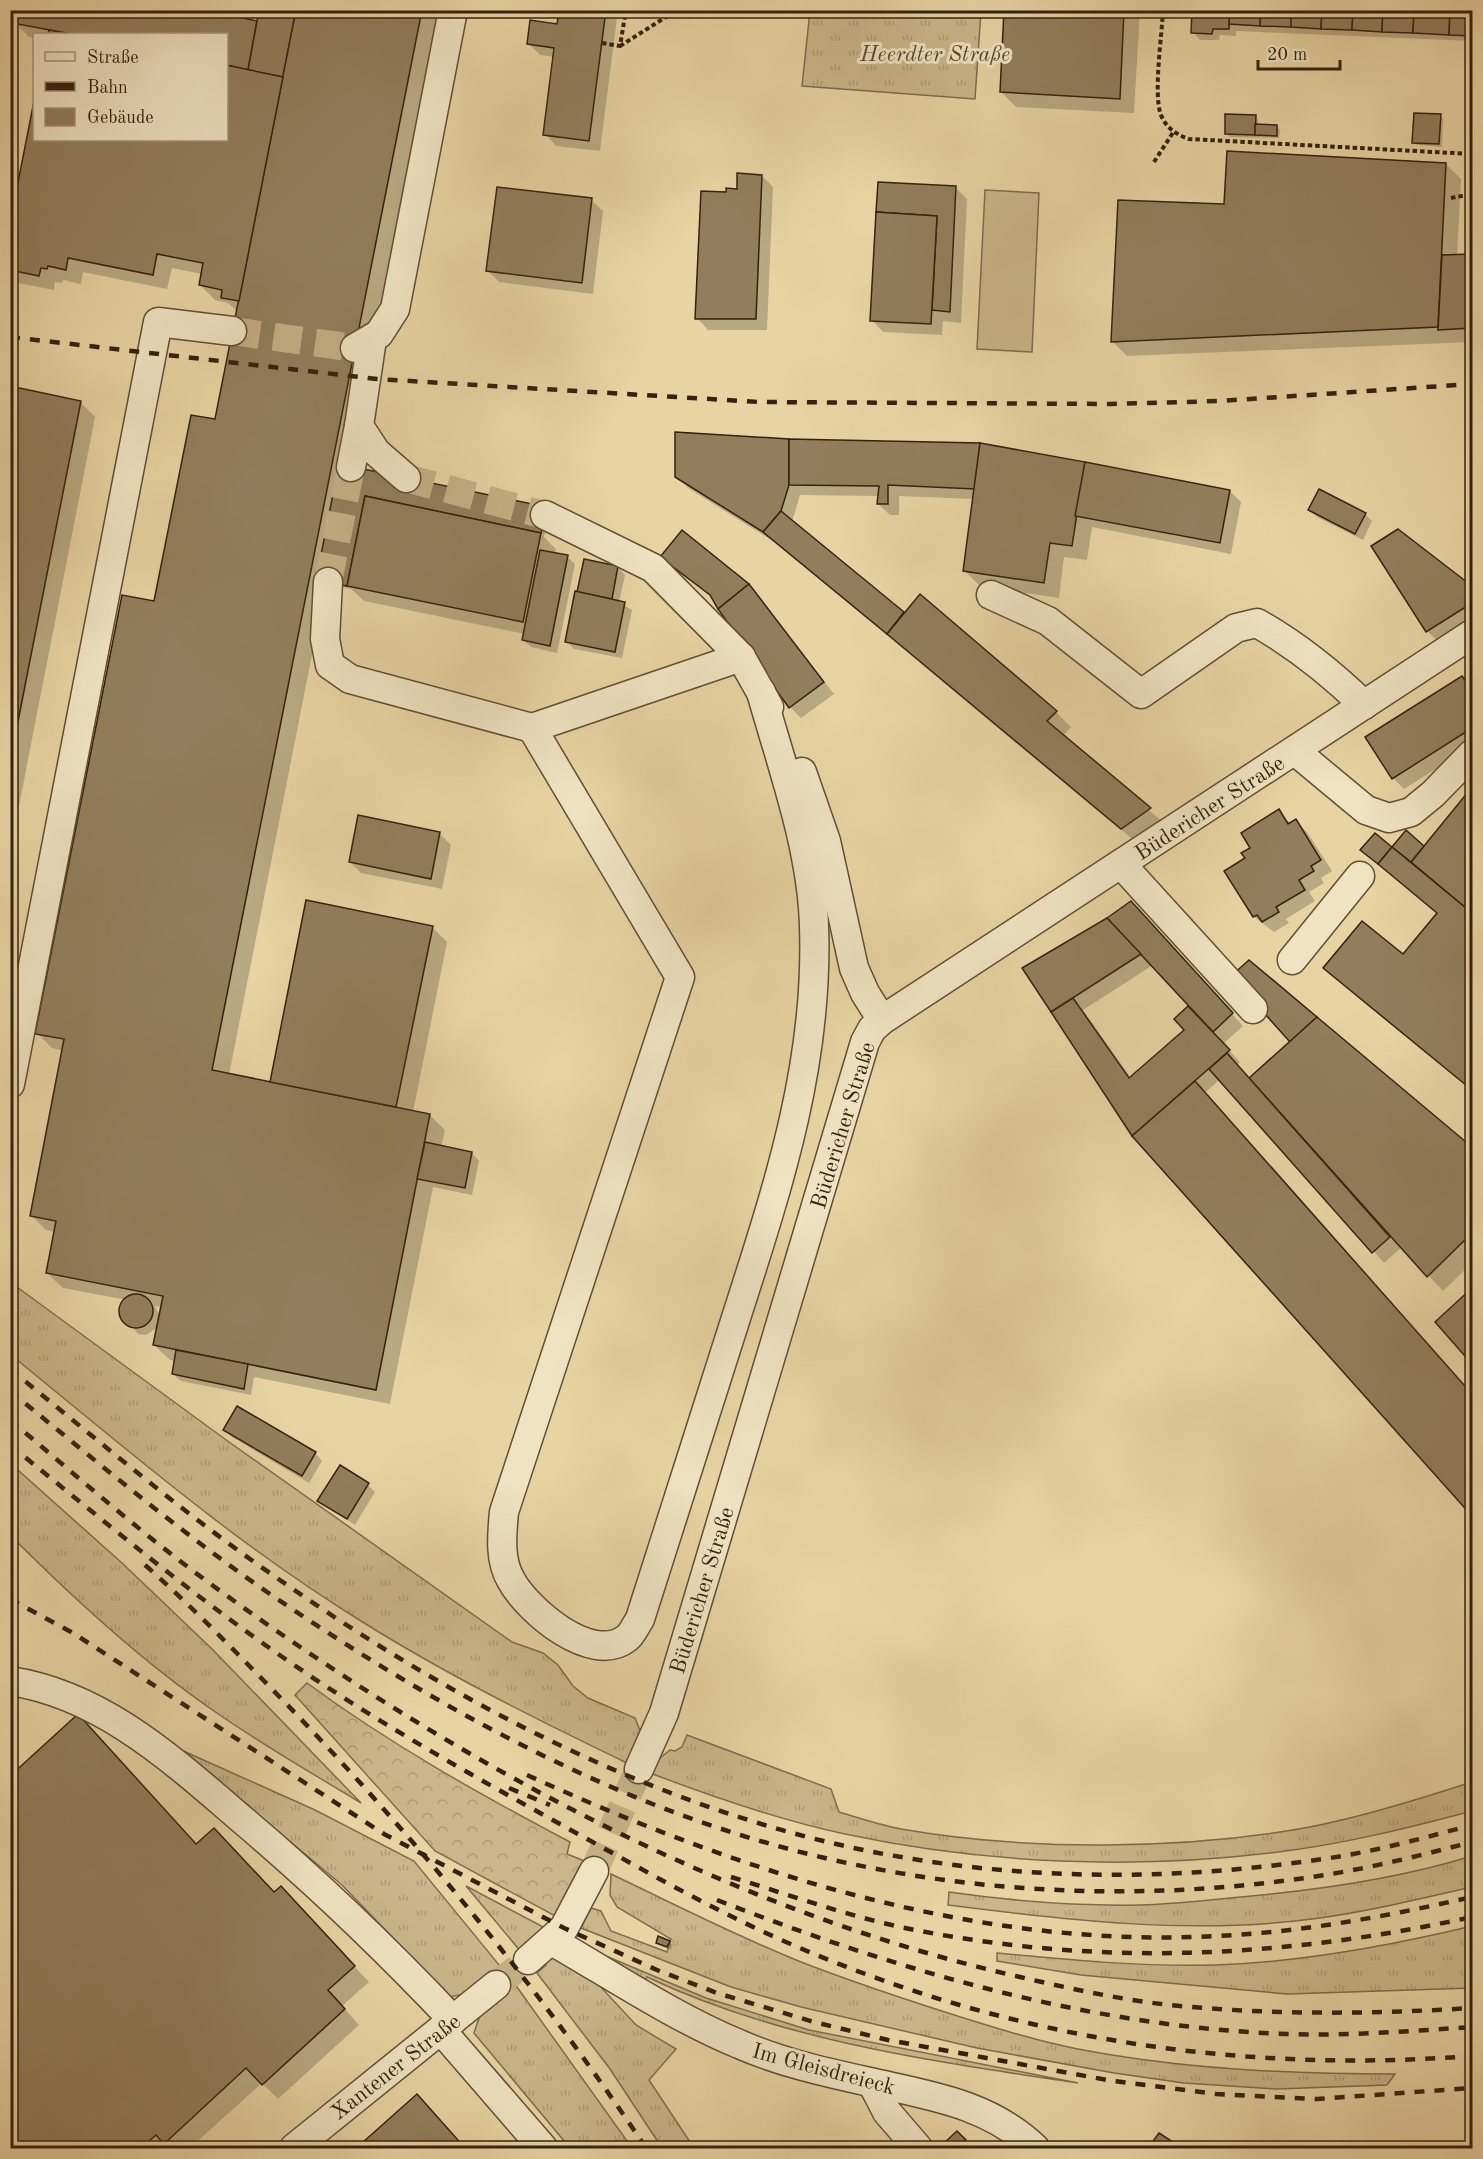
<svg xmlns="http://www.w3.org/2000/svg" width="1483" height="2159" viewBox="0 0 1483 2159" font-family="'Old Standard TT',serif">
<defs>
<pattern id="grass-tufts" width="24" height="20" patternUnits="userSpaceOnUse" patternTransform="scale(1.5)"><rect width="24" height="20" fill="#cab68a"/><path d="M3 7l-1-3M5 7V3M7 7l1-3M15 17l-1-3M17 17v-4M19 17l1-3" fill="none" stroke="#ae9c76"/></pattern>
<pattern id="forest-crowns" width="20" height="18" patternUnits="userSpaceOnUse" patternTransform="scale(1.5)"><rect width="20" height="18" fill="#cab68a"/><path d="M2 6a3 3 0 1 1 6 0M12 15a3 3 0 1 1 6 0" fill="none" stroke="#ae9c76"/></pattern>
</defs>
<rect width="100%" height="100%" fill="#e8d4a3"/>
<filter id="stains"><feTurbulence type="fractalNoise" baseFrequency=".00333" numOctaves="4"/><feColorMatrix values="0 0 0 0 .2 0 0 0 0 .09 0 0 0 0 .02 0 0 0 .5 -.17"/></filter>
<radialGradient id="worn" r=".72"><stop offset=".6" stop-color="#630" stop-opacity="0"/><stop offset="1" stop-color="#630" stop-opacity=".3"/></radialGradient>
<g fill="url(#grass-tufts)" stroke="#806c4c" stroke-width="1.5">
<path d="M810,11H981L975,99L802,86Z"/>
<path d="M10,1282L229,1442L512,1642L543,1653L558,1665L573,1686L588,1698L635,1718L641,1733L629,1764C538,1720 447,1675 361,1621C236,1544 124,1447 11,1355Z"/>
<path d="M10,1463L122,1563L212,1649L361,1803C312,1773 261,1744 214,1711C141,1661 73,1598 11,1536Z"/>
<path d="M687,1735L831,1789L839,1812C859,1818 880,1825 901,1829C1027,1851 1184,1850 1310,1827C1365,1816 1419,1799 1472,1782V1811C1408,1828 1344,1844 1278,1852C1136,1870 985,1864 845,1834C779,1820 713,1797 650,1773L655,1762L670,1750L675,1751L682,1747Z"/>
<path d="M179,1749L315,1810L414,1861L517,1987L632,2148H570L474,2033L482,2009L468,1993L450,1997L342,1885Z"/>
<path d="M1472,1856V1887C1419,1899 1366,1912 1312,1919C1191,1935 1067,1920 948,1905L949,1892C1012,1901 1076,1906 1140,1905C1183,1904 1228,1898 1271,1894C1339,1887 1407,1876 1472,1856Z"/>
<path d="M611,1874C674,1904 736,1936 801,1962C850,1981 901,1998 951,2014C993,2027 1036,2041 1078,2049C1182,2069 1289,2074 1395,2074L1387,2085L1276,2089L1184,2083L1114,2073L977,2048L801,2007L731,1987L581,1928L591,1908L601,1911L611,1931L667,1952L671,1939L617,1907L610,1895Z"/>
<path d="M466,1886L545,1928L522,1953Z"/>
<path d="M1472,1926V1988L1287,1994L1081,1975L997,1961V1953C1069,1960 1143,1967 1216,1965C1302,1962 1389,1946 1472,1926Z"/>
<path d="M570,1941L706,1998L809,2030L1078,2083C932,2061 782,2041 647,1977L644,1981Z"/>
<path d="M553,1956L599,1985L636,2025L676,2049L649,2080L694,2148H662L610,2069L537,1973L546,1965L544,1961Z"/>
</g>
<path fill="url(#forest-crowns)" stroke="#806c4c" stroke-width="1.5" d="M307,1683C390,1744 479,1794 570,1842L567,1854L587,1862L557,1917L435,1851L295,1695Z"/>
<path fill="#cab68a" stroke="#806c4c" stroke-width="1.5" d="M985,190L1039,193L1032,352L977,349Z"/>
<g fill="#0003" fill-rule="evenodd">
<path d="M261,10H439L349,467L549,512L544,537L556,549L555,554L567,557L575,564L557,653L531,647L523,640L525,634L364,601L351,589L326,584L229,1075L271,1083L432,927L447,942L413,1112L430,1115L445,1130L441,1147L472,1153L479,1161L472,1195L433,1187L390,1404L254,1377L251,1395L181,1381L173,1374L176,1361L170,1360L154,1345L158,1327L146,1335L138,1334L121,1312L122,1305L127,1300L63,1288L47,1273L55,1232L46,1230L31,1215L64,1051L52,1048L37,1033L155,603L216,421L238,312L228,303L215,300L200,285L202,274L172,268L167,289L83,272L81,284L63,280L62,283L55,282L54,290L18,283L10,275V230L34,109V140H226V34H34V38L29,37L14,22H257ZM155,1306L162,1307L160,1316Z"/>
<path d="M560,10H618L600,151L556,146L545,134L555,57L540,55L529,44L559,25Z"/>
<path d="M1005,10H1140L1134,113L1016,107L1001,92Z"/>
<path d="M1194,10H1472V41L1236,31V36L1220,35L1219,40H1200L1193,32Z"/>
<path d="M1255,116L1258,119V126H1276L1280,130L1279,138L1230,137L1226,134Z"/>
<path d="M1440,116L1443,119L1442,147L1417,145L1414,142Z"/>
<path d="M1446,164L1461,179L1457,256H1472V342L1127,356L1112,341L1226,206Z"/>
<path d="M762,176L773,187L767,330H708L697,318L727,194L738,191Z"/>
<path d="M879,183L956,188L967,199L961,323L943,321L942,335L883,332L872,320Z"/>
<path d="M591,200L603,211L593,294L499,282L488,271Z"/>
<path d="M10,388L80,402L95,417L10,852Z"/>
<path d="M677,476L1230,491L1241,502L1231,554L1092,527L1087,560L1064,557L1059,598L980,586L965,571L974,499L899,496V515H890L878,504L879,496L800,495L792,522L905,614L1056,712L1071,727L1063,736L1165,824L1137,843L776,543L688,488Z"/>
<path d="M1310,510L1365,514L1372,521L1363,540L1317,517Z"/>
<path d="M1398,531L1472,588V621L1439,642L1427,631Z"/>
<path d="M662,557L748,585L834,694L801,718L790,707L713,598Z"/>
<path d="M617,567L625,575L619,602L632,610L622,658L574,649L566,641Z"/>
<path d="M1462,678L1472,689V746L1404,789L1393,778Z"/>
<path d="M1472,789V1091L1325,968L1403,956L1437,914L1383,867L1392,848H1396L1406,832L1425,848Z"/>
<path d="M1279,811L1291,824L1296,821L1307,832L1332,871L1321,878L1324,883L1309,892L1315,901L1286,919L1289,923L1274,932L1254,917L1226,871L1247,859Z"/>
<path d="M439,833L451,845L442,889L361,873L350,862Z"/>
<path d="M1142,915L1243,1026L1223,1044L1240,1062L1237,1065L1249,1079L1292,1042L1249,962L1472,1149V1263L1443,1291L1402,1247L1384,1263L1220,1079L1205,1093L1472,1394V1514L1133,1135L1025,969ZM1153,965L1190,1006L1176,1019L1186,1030L1131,1078L1083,1010Z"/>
<path d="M1472,1290V1362L1437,1322Z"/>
<path d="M225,1430L315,1453L322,1461L309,1483L232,1437Z"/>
<path d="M368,1485L375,1492L355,1525L319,1501Z"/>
<path d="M93,1731L197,1845L274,1894L296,1903L369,1982L342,2006L359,2025L278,2099L262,2083L190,2148H10V1778Z"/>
<path d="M669,1942L672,1945L671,1950L658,1943Z"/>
<path d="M417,2096L465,2148H358Z"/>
<path d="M957,2133L968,2144L963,2148H948L945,2145Z"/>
</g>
<g fill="#927e5c" stroke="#35210f" stroke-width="1.5">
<path d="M15,10H206L257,21L248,70L226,65V34H71L12,23Z"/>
<path d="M259,10H296L283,77L248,70Z"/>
<path d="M296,10H422L212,1070L430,1114L376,1390L153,1345L163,1296L46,1273L56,1221L30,1216L64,1039L35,1034L122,595L154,601L191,415L215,419Z"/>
<path d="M559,10H606L589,141L543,135L554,48L527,44L530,20L557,24Z"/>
<path d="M1004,10H1124L1120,99L1000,92Z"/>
<path d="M1192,10H1230L1229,29H1213L1212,34L1191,33Z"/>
<path d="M1230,10H1261L1260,26L1229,24Z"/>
<path d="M1261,10H1291V27L1260,26Z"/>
<path d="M1291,10H1322L1321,29L1291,27Z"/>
<path d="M1322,10H1353L1352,30L1321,29Z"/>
<path d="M1353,10H1383L1382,32L1352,30Z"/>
<path d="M1383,10H1414L1413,33L1382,32Z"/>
<path d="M1414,10H1450L1449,35L1413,33Z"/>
<path d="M1450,10H1472V36L1449,35Z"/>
<path d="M49,30L71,34H48Z"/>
<path d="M226,65L283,77L239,301L221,298L222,290L199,285L203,263L157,254L153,275L68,258L66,270L48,266L47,269L41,268L39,276L10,270V223L34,101V140H226Z"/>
<path d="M1414,113L1441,114L1439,144L1412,143Z"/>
<path d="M1225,114L1256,115L1255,135L1225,134Z"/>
<path d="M1255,124L1277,125V136L1255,135Z"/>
<path d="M1227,151L1446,163L1438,327L1111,342L1118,200L1224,204Z"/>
<path d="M737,173L762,175L756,319H695L701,191L726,192V188L737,189Z"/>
<path d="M878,182L956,186L950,312L932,310L937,216L876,212Z"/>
<path d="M497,187L592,198L582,283L486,271Z"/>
<path d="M876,212L937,216L931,324L870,321Z"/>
<path d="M1472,254V328L1438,330L1442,255Z"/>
<path d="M10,386L81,401L10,762Z"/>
<path d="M675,432L789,439V485L781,511L763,532L675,477Z"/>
<path d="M789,439L980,443L975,489L888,485V504H877L879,486L789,485Z"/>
<path d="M980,443L1085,462L1072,546L1050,543L1044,583L963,571Z"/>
<path d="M1085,462L1230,490L1220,543L1075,516Z"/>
<path d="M339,464L547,507L541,533L365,496L347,586L316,580Z"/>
<path d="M1319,489L1366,513L1355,534L1308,510Z"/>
<path d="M365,496L541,533L523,622L347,586Z"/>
<path d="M781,511L904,612L887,634L763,532Z"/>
<path d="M1398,529L1472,586V603L1426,632L1371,546Z"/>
<path d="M682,530L749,584L718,609L710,595L660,557Z"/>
<path d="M540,550L568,555L550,646L522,640Z"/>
<path d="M584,559L618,566L612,599L577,592Z"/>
<path d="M749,584L824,682L789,708L718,609Z"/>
<path d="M575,591L625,602L615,652L565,642Z"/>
<path d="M920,594L1057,711L1047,721L1151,808L1121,829L887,634Z"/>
<path d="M1462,676L1472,690V728L1392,779L1365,737Z"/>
<path d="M1472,787V913L1411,862Z"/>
<path d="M1279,809L1288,824L1296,819L1321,860L1311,866L1314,871L1299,880L1305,890L1276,907L1279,912L1262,922L1257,915L1253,917L1224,871L1245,858L1241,853L1250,848L1241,833Z"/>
<path d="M358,815L440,832L431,879L349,862Z"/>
<path d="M1406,830L1424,846L1411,862L1392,847Z"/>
<path d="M1375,833L1392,847L1378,864L1360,850Z"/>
<path d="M1392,847L1472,913V1090L1323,968L1362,921L1403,954L1437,913L1378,864Z"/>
<path d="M306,900L433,926L396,1107L270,1082Z"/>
<path d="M1131,901L1233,1013L1213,1032L1107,918Z"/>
<path d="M1107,918L1141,954L1051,1012L1022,968Z"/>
<path d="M1249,960L1317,1017L1290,1042L1231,976Z"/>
<path d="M1073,998L1129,1078L1184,1030L1174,1019L1188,1006L1230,1050L1132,1136L1051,1012Z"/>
<path d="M1317,1017L1472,1147V1233L1427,1277L1249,1078Z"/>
<path d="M1227,1053L1390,1237L1372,1253L1209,1069Z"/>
<path d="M1195,1081L1472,1394V1516L1132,1136Z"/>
<path d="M425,1142L472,1152L465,1188L417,1179Z"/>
<path d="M1472,1288V1364L1435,1322Z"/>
<circle cx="136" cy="1311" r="17"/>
<path d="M176,1350L248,1364L244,1389L172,1374Z"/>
<path d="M237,1406L316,1452L302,1476L223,1430Z"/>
<path d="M340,1465L369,1483L347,1519L317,1501Z"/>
<path d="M78,1714L196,1844L214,1828L274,1892L281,1886L355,1966L328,1990L345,2009L262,2085L246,2068L164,2144L156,2135L141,2148H10V1776Z"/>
<path d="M658,1936L670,1941L667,1947L656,1943Z"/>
<path d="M417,2094L465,2148H367L362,2143Z"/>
<path d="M957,2131L966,2140L956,2148H946L942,2145Z"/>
<path d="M1159,2133L1182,2148H1148Z"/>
<path d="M362,2143L367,2148H355Z"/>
</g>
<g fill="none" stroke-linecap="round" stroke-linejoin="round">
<g stroke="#c4b085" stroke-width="28" stroke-dasharray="28 14" stroke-linecap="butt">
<path d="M232,331L355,348"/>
<path d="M406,478L545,515"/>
<path d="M328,582L351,467"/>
<path d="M594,1871L639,1769"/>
<path d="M496,1985L528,1960"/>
</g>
<defs>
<g id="minor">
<path d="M372,339L359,426L376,452L406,478"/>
<path d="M355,348L379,334L395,309L453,10"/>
<path d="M351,467L359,426"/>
<path d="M545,515L653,568L741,657L769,707"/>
<path d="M328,582L325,639L330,665L350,679L532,728L680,977L504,1512C502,1534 499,1560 511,1580C527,1610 592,1666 627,1638C632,1634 636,1625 640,1619C672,1520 703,1420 735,1321C777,1190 819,1066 814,926C812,848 782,767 761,692"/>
<path d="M991,595L1048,621L1141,694L1236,628L1257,623C1296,645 1332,674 1364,705"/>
<path d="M532,728L741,657"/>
<path d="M1295,751L1366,810L1389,818L1411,812L1433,794L1472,754"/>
<path d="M802,772L826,841L854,968L865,993L882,1020"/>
<path d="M1121,864L1253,1009"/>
<path d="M1292,960L1360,876"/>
<path d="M10,1084L158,322L232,331"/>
<path d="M10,1681C104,1695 176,1763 245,1822C318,1884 387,1950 453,2020"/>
<path d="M639,1769L664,1713L865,1042L872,1029L882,1020L1472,634"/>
<path d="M552,1941C613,1976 674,2017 739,2044C782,2063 829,2073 874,2083C933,2096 990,2105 1035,2148"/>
<path d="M528,1960L564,1928L594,1871"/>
<path d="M441,2030L543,2148"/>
<path d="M872,2083L887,2112L918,2148"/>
<path d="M294,2148L496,1985"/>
</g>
</defs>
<use href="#minor" stroke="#624e34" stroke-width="31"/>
<g stroke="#35210f" stroke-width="4" stroke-dasharray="4.5 3" stroke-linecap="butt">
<path d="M1163,10C1162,35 1153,94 1161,115C1166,128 1177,135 1189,139L1472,154"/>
<path d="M602,43L620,46L626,10"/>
<path d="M620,46L677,10"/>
<path d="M1154,162L1174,131"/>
<path d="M1451,198L1472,194"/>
</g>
<use href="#minor" stroke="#f0e3c3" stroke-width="28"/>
<g stroke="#35210f" stroke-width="4.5" stroke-dasharray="10 10" stroke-linecap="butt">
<path d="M10,337L377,379L759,402L1111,404L1220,401L1472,384"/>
<path d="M10,1369C98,1440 184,1514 277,1578C465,1710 684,1823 913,1859C1048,1881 1188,1879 1323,1859C1374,1852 1423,1838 1472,1825"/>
<path d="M10,1391C96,1461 180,1532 270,1594C419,1696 584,1789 757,1840C942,1895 1142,1905 1331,1874C1379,1866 1426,1854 1472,1842"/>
<path d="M10,1420C77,1476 142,1534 212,1585C452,1760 728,1911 1020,1977C1072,1989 1126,2001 1180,2006C1278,2015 1375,2014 1472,2008"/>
<path d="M10,1445C99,1517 187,1591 281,1656C373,1720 471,1775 569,1829C640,1868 711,1909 786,1942C1005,2038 1235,2074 1472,2056"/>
<path d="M145,1565C188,1603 228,1644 268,1685C408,1828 535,1982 646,2148"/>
<path d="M10,1599L73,1633L384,1834L564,1928L657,1970L717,1993L814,2022L888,2040L1113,2081L1216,2094L1317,2099L1472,2088"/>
<path d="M527,1775C742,1873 977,1949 1216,1936C1304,1932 1388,1916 1472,1897"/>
<path d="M509,1788L550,1805"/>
<path d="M731,1877C790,1895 850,1917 910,1929C1101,1967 1283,1958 1472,1917"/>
<path d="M717,1900C900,1971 1089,2027 1287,2034C1349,2036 1411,2031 1472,2027"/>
</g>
</g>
<g text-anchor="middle" stroke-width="6" stroke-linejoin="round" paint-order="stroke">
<g font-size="22" font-style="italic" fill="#5a462e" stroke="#f0e3c3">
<text x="935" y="61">Heerdter Straße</text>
</g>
<g font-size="22" fill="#35210f" stroke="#f0e3c3">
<text transform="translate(1209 807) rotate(-33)" y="8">Büdericher Straße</text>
<text transform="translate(842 1125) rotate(-73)" y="8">Büdericher Straße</text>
<text transform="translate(701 1590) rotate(-73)" y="8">Büdericher Straße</text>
<text transform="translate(395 2066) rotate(-38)" y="8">Xantener Straße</text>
<text transform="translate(824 2068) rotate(15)" y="8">Im Gleisdreieck</text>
</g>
</g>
<rect width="1483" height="2159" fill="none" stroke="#e8d4a3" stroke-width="36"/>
<rect x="12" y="12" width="1459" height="2135" fill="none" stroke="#35210f" stroke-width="3"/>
<rect x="18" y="18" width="1447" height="2123" fill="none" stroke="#35210f" stroke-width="1.5"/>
<rect x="33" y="33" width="195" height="108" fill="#f0e3c3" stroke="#a5957b" stroke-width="1.5"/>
<rect x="45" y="52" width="30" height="9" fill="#f0e3c3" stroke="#a5957b" stroke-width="1.5"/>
<text x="87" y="63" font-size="18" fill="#35210f">Straße</text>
<rect x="45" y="82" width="30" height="9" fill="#35210f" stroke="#a5957b" stroke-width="1.5"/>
<text x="87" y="93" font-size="18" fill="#35210f">Bahn</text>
<rect x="45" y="108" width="30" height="18" fill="#927e5c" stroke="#a5957b" stroke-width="1.5"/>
<text x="87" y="123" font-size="18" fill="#35210f">Gebäude</text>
<path d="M1258 60v9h82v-9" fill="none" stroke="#35210f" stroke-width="3"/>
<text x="1267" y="60" font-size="18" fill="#35210f" stroke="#f0e3c3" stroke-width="4.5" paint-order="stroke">20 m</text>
<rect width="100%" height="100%" filter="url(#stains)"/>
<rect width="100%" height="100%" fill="url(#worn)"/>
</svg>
